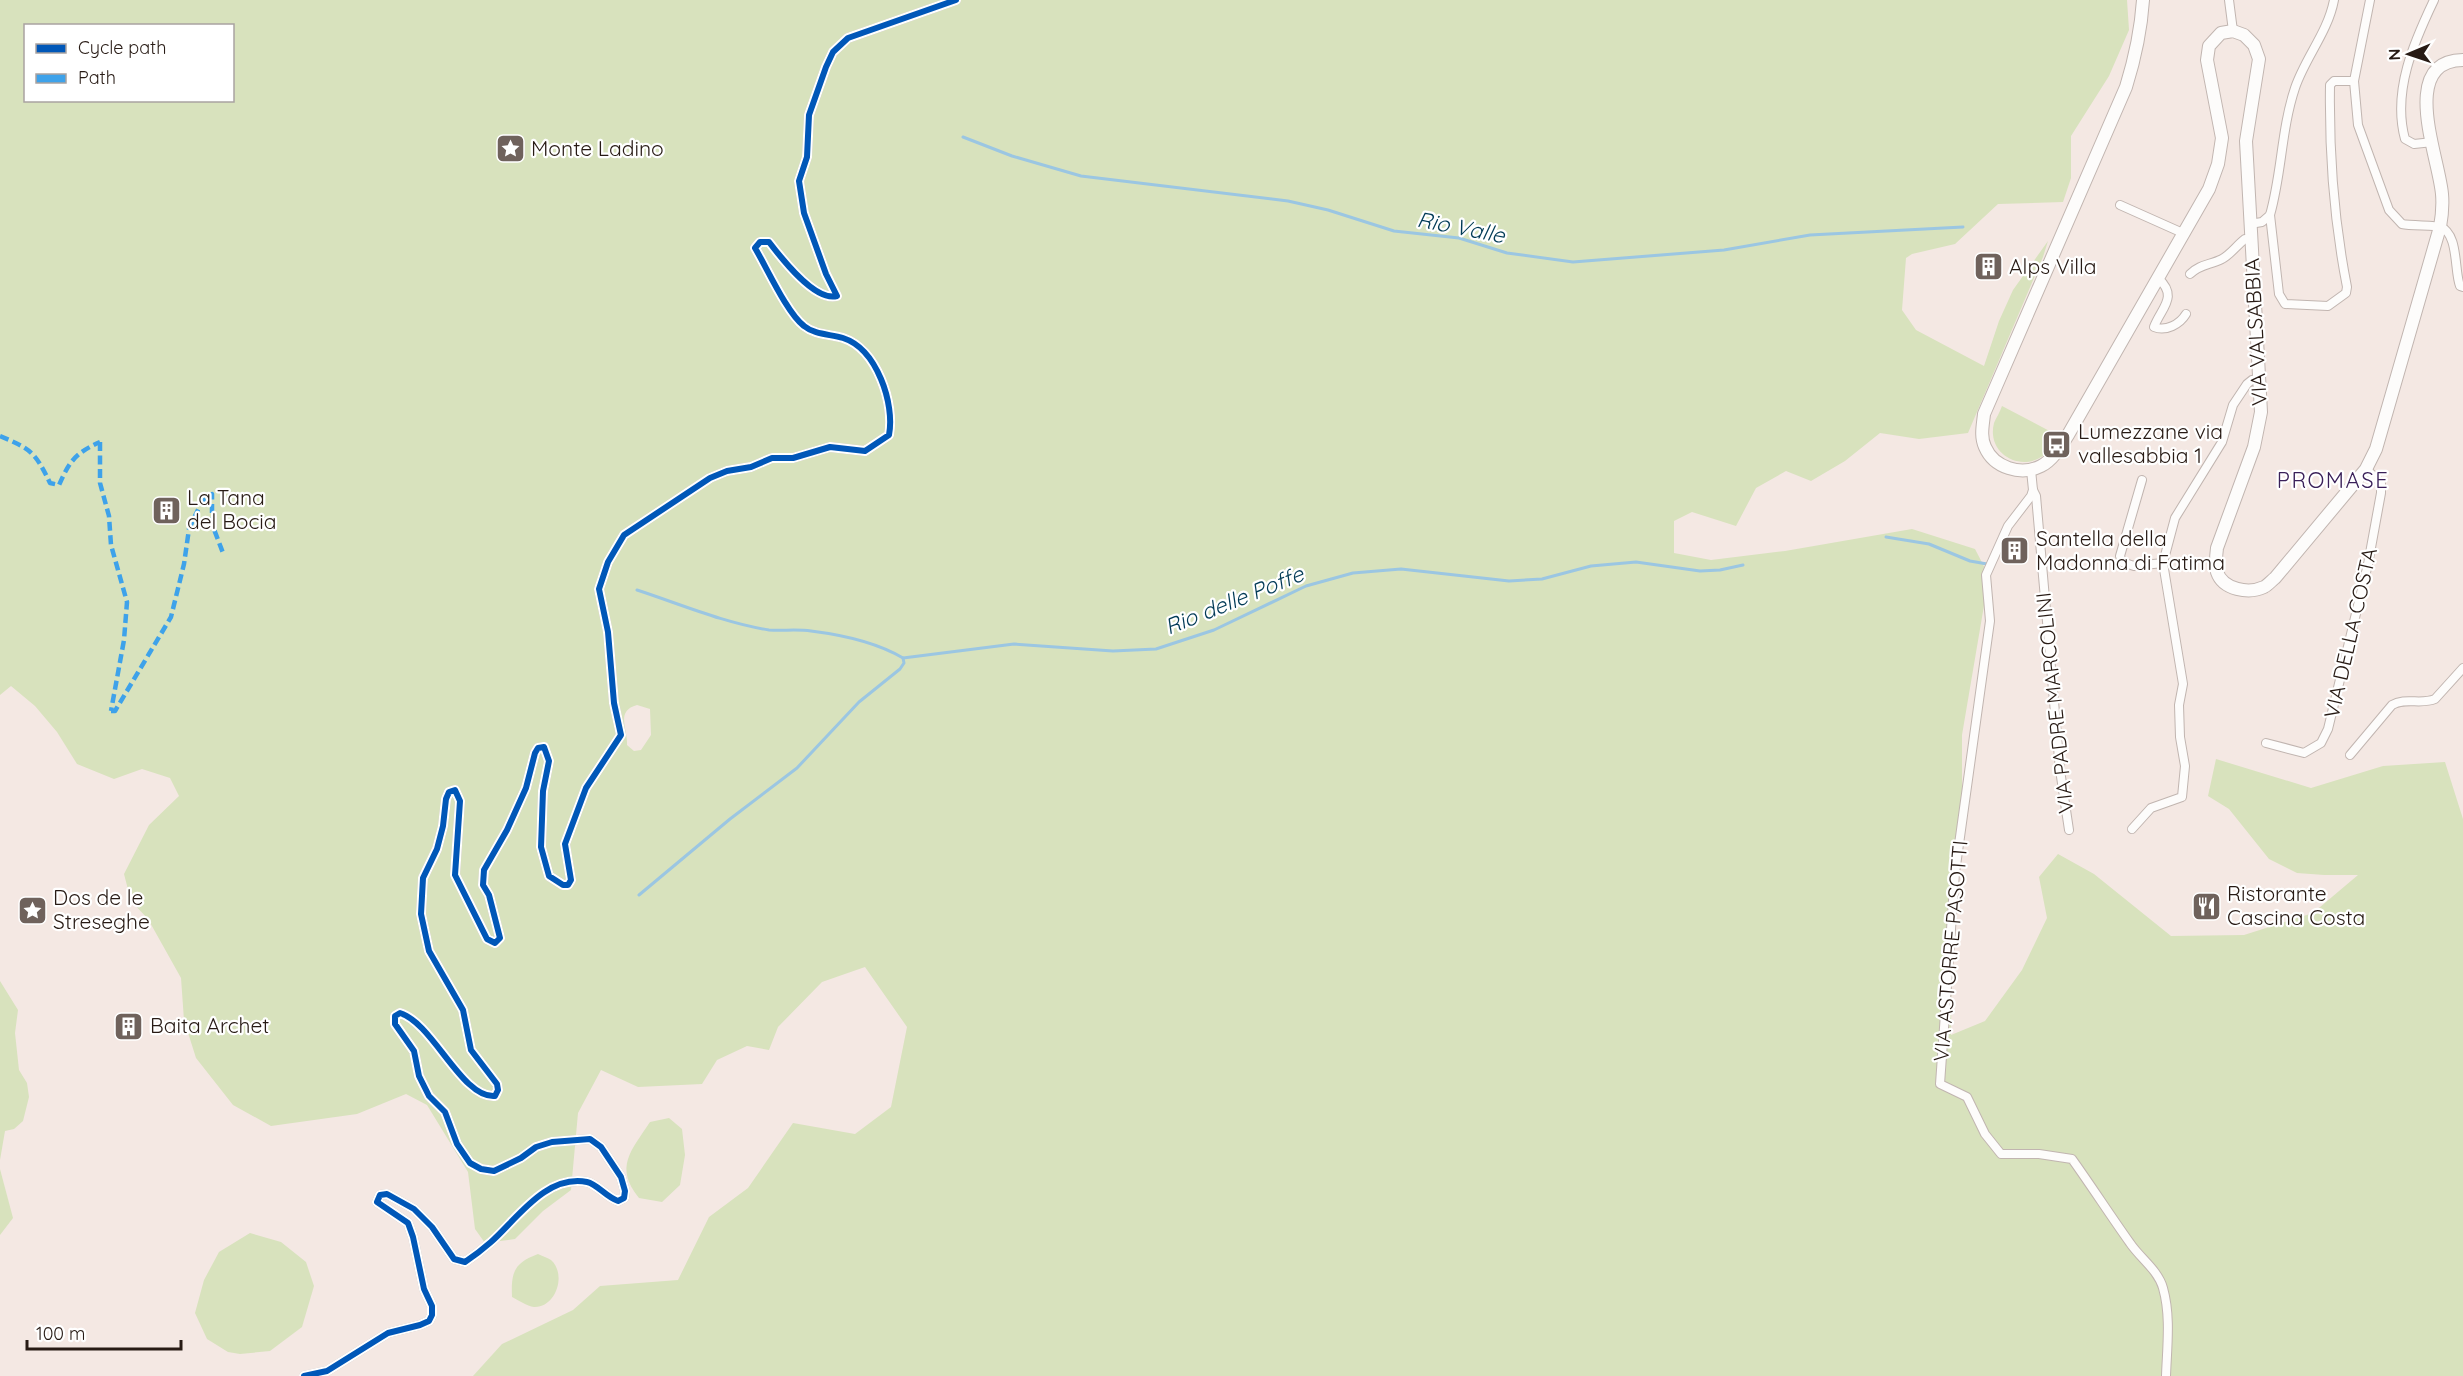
<svg xmlns="http://www.w3.org/2000/svg" width="2463" height="1376" viewBox="0 0 2463 1376" font-family="Quicksand,sans-serif">
<rect width="100%" height="100%" fill="#f4e8e3"/>
<g fill="#d8e2bd" fill-rule="evenodd">
<path d="M0,0H2127L2129,30L2109,76L2071,136V178L2063,202L1998,204L1955,244L1912,254L1906,258L1902,310L1916,330L1984,366L1999,321L2013,290L2048,241L2043,257L1968,433L1919,439L1880,433L1845,461L1811,481L1786,471L1756,488L1736,526L1692,512L1674,521V553L1711,560L1785,551L1912,529L1975,549L1989,576L1962,735V823L1952,939L1951,1035L1985,1021L2022,970L2047,918L2039,877L2058,854L2094,874L2171,936L2244,935L2313,913L2358,875H2324L2297,873L2269,859L2229,809L2208,796L2216,759L2311,788L2383,766L2445,762L2463,819V1376H473L502,1344L573,1310L600,1286L678,1280L709,1217L748,1188L793,1123L855,1134L891,1107L907,1027L865,967L822,982L778,1027L769,1050L747,1046L717,1060L702,1084L638,1087L601,1070L578,1113L571,1190L543,1211L515,1239L485,1243L475,1229L468,1172L427,1105L406,1094L357,1114L271,1126L233,1105L196,1058L184,1020L181,978L148,919L131,901L124,874L149,825L179,796L170,778L142,769L114,779L77,764L57,732L35,706L11,686L0,695ZM26,26H232V100H26ZM637,705L650,709L651,735L641,750L634,751L627,745C628,729 615,711 637,705Z"/>
<path d="M2002,406L2059,436C2055,443 2051,450 2044,455C2021,473 1986,454 1994,423C1996,418 2000,412 2002,406Z"/>
<path d="M0,981L18,1010L15,1033L19,1070L27,1083L29,1097L23,1121L14,1129L5,1131L0,1160Z"/>
<path d="M669,1118L682,1129L685,1155L680,1185L662,1202L639,1198C614,1167 631,1151 650,1122Z"/>
<path d="M0,1169L13,1218L0,1235Z"/>
<path d="M250,1233L281,1242L306,1262L314,1286L302,1327L270,1351L240,1354L228,1352L207,1339L195,1313L204,1280L219,1252Z"/>
<path d="M538,1254C542,1256 548,1258 551,1260C567,1274 556,1308 534,1307C527,1306 518,1300 512,1297C511,1272 514,1263 538,1254Z"/>
</g>
<g fill="none" stroke-linecap="round" stroke-linejoin="round">
<g stroke="#9bc6e2" stroke-width="3">
<path d="M963,137L1012,156L1081,176L1288,201L1328,210L1394,231L1459,238L1507,253L1573,262L1724,250L1810,235L1963,227"/>
<path d="M1886,537L1929,544L1970,561L1987,564"/>
<path d="M637,590C680,604 724,623 769,630C783,631 797,629 811,631C843,635 876,642 903,658L1014,644L1113,651L1156,649L1214,630L1306,586L1353,573L1401,569L1509,581L1542,579L1591,566L1636,562L1700,571L1720,570L1743,565"/>
<path d="M639,895L730,819L797,768L859,702L900,669L904,663L903,658"/>
</g>
<defs>
<g id="street">
<path d="M2229,0L2233,31"/>
<path d="M2370,0L2354,81L2358,125L2389,210L2402,224C2411,226 2435,225 2440,227C2459,233 2454,271 2460,286L2463,287"/>
<path d="M2433,142L2414,144L2405,139C2392,91 2414,42 2434,0"/>
<path d="M2120,205L2185,234"/>
<path d="M2270,215L2279,294L2285,304L2328,306L2346,293L2347,287C2334,221 2329,152 2330,85L2334,81H2354"/>
<path d="M2250,224L2262,222L2270,215C2282,173 2281,130 2295,88C2305,58 2328,32 2334,0"/>
<path d="M2190,274C2200,264 2210,265 2222,259C2231,254 2236,246 2245,239H2252"/>
<path d="M2158,278C2179,297 2161,308 2154,327C2166,332 2180,324 2186,314"/>
<path d="M2031,470L2033,490L2036,496L2060,770L2069,830"/>
<path d="M2142,480L2120,556L2122,562L2134,566L2163,563"/>
<path d="M2033,490L2031,496L2008,526L1986,575L1990,621L1955,873L1940,1084L1967,1097L1985,1134L2001,1154H2039L2072,1159C2092,1187 2110,1215 2130,1243C2140,1258 2158,1270 2163,1288C2171,1316 2167,1347 2166,1376"/>
<path d="M2266,743L2304,753L2321,743L2328,729L2368,564L2381,493V483L2366,469"/>
<path d="M2350,755L2392,705C2405,697 2421,705 2435,699L2463,668"/>
<path d="M2132,829L2151,808L2182,797L2185,766L2180,737L2179,705L2183,684L2163,563L2175,518L2222,442L2233,405L2247,384L2252,380L2260,379"/>
<path d="M304,1376L327,1371L388,1333L420,1325L429,1321L432,1315V1306L424,1289L413,1237L408,1223L377,1202L380,1195L387,1194L414,1209L432,1227L454,1259L465,1262C474,1256 483,1249 491,1242C517,1219 546,1174 587,1182C597,1184 606,1197 618,1201L624,1198L625,1191L621,1177L601,1147L590,1139L552,1142L536,1147L521,1158L494,1171L481,1169L470,1163L457,1144L445,1112L429,1096L419,1076L414,1051L395,1024V1016L400,1013C433,1023 462,1099 495,1096L498,1090L497,1084L471,1050L463,1010L429,951L421,914L423,878L437,849L443,826L446,799L449,792L455,790L460,801L455,875L487,939L495,943L500,938L489,895L483,885L484,870L507,830L526,788L535,753L538,748L544,747L549,761L543,791L541,847L549,876L563,885H568L571,880L565,844L586,788L621,735L614,703L608,632L599,589L608,562L624,535L710,478L727,471L751,467L772,458H793L830,447L865,451L889,435C895,404 877,349 843,338C830,334 815,335 804,326C787,313 767,268 755,248L760,242H769C782,259 815,302 837,296L826,274L804,213L799,181L807,157L809,115L826,67L833,52L848,38L956,0"/>
</g>
<path id="secondary" d="M2143,0C2141,30 2135,58 2126,87L1984,414C1983,425 1980,436 1985,447C1994,468 2021,476 2041,466C2053,460 2061,446 2068,435L2209,189L2218,164L2222,138L2207,60L2209,46L2221,33L2233,31L2244,35L2254,45L2259,59L2246,141L2261,412L2254,447L2217,548C2216,556 2215,564 2217,572C2223,590 2249,594 2264,587C2268,585 2272,580 2275,578L2366,469L2376,449L2440,227C2442,216 2443,205 2442,194C2439,157 2398,61 2463,60"/>
</defs>
<use href="#street" stroke="#c1b5b0" stroke-width="10"/>
<use href="#secondary" stroke="#c1b5b0" stroke-width="14"/>
<use href="#street" stroke="#fdfcfb" stroke-width="8"/>
<use href="#secondary" stroke="#fdfcfb" stroke-width="12"/>
<g stroke="#3ea2ea" stroke-width="4.5" stroke-dasharray="9 4.5" stroke-linecap="butt">
<path d="M0,436C31,449 35,452 50,483L59,485C70,460 76,453 100,442"/>
<path d="M100,442V483L109,516L111,545L127,602L124,640L111,711"/>
<path d="M111,711H115L171,617L184,564L189,529L202,501L212,494V524L223,553"/>
</g>
<defs>
<path id="cycleway" d="M304,1376L327,1371L388,1333L420,1325L429,1321L432,1315V1306L424,1289L413,1237L408,1223L377,1202L380,1195L387,1194L414,1209L432,1227L454,1259L465,1262C474,1256 483,1249 491,1242C517,1219 546,1174 587,1182C597,1184 606,1197 618,1201L624,1198L625,1191L621,1177L601,1147L590,1139L552,1142L536,1147L521,1158L494,1171L481,1169L470,1163L457,1144L445,1112L429,1096L419,1076L414,1051L395,1024V1016L400,1013C433,1023 462,1099 495,1096L498,1090L497,1084L471,1050L463,1010L429,951L421,914L423,878L437,849L443,826L446,799L449,792L455,790L460,801L455,875L487,939L495,943L500,938L489,895L483,885L484,870L507,830L526,788L535,753L538,748L544,747L549,761L543,791L541,847L549,876L563,885H568L571,880L565,844L586,788L621,735L614,703L608,632L599,589L608,562L624,535L710,478L727,471L751,467L772,458H793L830,447L865,451L889,435C895,404 877,349 843,338C830,334 815,335 804,326C787,313 767,268 755,248L760,242H769C782,259 815,302 837,296L826,274L804,213L799,181L807,157L809,115L826,67L833,52L848,38L956,0"/>
</defs>
<use href="#cycleway" stroke="#fff" stroke-width="10"/>
<use href="#cycleway" stroke="#0057b8" stroke-width="6"/>
</g>
<defs>
<symbol id="sight-square" viewBox="-11 -11 22 22"><rect x="-9" y="-9" width="18" height="18" rx="4" fill="#6f625c" stroke="#fff"/><path d="M0-6L1.8-2.2L6-1.7L2.9 1.2L3.7 5.4L0 3.3L-3.7 5.4L-2.9 1.2L-6-1.7L-1.8-2.2Z" fill="#fff"/></symbol>
<symbol id="building-square" viewBox="-11 -11 22 22"><rect x="-9" y="-9" width="18" height="18" rx="4" fill="#6f625c" stroke="#fff"/><path d="M-4-6H4V6H1V3H-1V6H-4ZM-2.5-4.3h1.7v1.8h-1.7ZM.8-4.3h1.7v1.8H.8ZM-2.5-1h1.7V.8h-1.7ZM.8-1h1.7V.8H.8Z" fill="#fff"/></symbol>
<symbol id="bus-square" viewBox="-11 -11 22 22"><rect x="-9" y="-9" width="18" height="18" rx="4" fill="#6f625c" stroke="#fff"/><path d="M-5-6H5V4H4V6H2V4H-2V6H-4V4H-5ZM-3.5-4V0h7V-4ZM-3.5 1.2v1.5H-2V1.2ZM2 1.2v1.5H3.5V1.2Z" fill="#fff"/></symbol>
<symbol id="restaurant-square" viewBox="-11 -11 22 22"><rect x="-9" y="-9" width="18" height="18" rx="4" fill="#6f625c" stroke="#fff"/><path d="M-5-6h1v4h1v-4h1v4h1v-4h1v5L-1.5 .5V6h-2V.5L-5-1ZM5-6V6H3V1.5H1.5Q1.5-4 5-6Z" fill="#fff"/></symbol>
</defs>
<g fill-rule="evenodd">
<use href="#sight-square" x="494" y="132" width="33" height="33"/>
<use href="#building-square" x="1972" y="250" width="33" height="33"/>
<use href="#bus-square" x="2040" y="428" width="33" height="33"/>
<use href="#building-square" x="150" y="494" width="33" height="33"/>
<use href="#building-square" x="1998" y="534" width="33" height="33"/>
<use href="#restaurant-square" x="2190" y="890" width="33" height="33"/>
<use href="#sight-square" x="16" y="894" width="33" height="33"/>
<use href="#building-square" x="112" y="1010" width="33" height="33"/>
</g>
<g text-anchor="middle" stroke-width="4.5" stroke-linejoin="round" paint-order="stroke">
<g font-size="21" fill="#271a14" stroke="#fff" text-anchor="start">
<text x="531" y="156">Monte Ladino</text>
<text x="2009" y="274">Alps Villa</text>
<text x="2078" y="439">Lumezzane via<tspan x="2078" dy="24">vallesabbia 1</tspan></text>
<text x="187" y="505">La Tana<tspan x="187" dy="24">del Bocia</tspan></text>
<text x="2036" y="546">Santella della<tspan x="2036" dy="24">Madonna di Fatima</tspan></text>
<text x="2227" y="901">Ristorante<tspan x="2227" dy="24">Cascina Costa</tspan></text>
<text x="53" y="905">Dos de le<tspan x="53" dy="24">Streseghe</tspan></text>
<text x="150" y="1033">Baita Archet</text>
</g>
<g font-size="21" fill="#271a14" stroke="#fff">
<text transform="translate(2256 332) rotate(-93)" y="7">VIA VALSABBIA</text>
<text transform="translate(2351 633) rotate(-77)" y="7">VIA DELLA COSTA</text>
<text transform="translate(2055 703) rotate(-96)" y="7">VIA PADRE MARCOLINI</text>
<text transform="translate(1951 951) rotate(-85)" y="7">VIA ASTORRE PASOTTI</text>
</g>
<g font-size="22" font-style="italic" fill="#013a56" stroke="#fff">
<text transform="translate(1461 227) rotate(11)" y="8">Rio Valle</text>
<text transform="translate(1234 600) rotate(-22)" y="8">Rio delle Poffe</text>
</g>
<g font-size="22" letter-spacing="1.5" fill="#3a2059" stroke="#fff">
<text x="2333" y="488">PROMASE</text>
</g>
</g>
<rect x="24" y="24" width="210" height="78" fill="#ffffff" stroke="#a9a3a1" stroke-width="1.5"/>
<rect x="36" y="44" width="30" height="9" fill="#0057b8" stroke="#a9a3a1" stroke-width="1.5"/>
<text x="78" y="54" font-size="18" fill="#271a14">Cycle path</text>
<rect x="36" y="74" width="30" height="9" fill="#3ea2ea" stroke="#a9a3a1" stroke-width="1.5"/>
<text x="78" y="84" font-size="18" fill="#271a14">Path</text>
<g transform="translate(2409 54) rotate(268)" stroke="#ffffff" stroke-width="4.5" paint-order="stroke">
<path d="M0-4.5L10 22L0 15L-10 22Z" fill="#271a14"/>
<text y="-9" font-size="16" font-weight="bold" text-anchor="middle" fill="#271a14">N</text>
</g>
<path d="M27 1340v9h154v-9" fill="none" stroke="#271a14" stroke-width="3"/>
<text x="36" y="1340" font-size="18" fill="#271a14" stroke="#ffffff" stroke-width="4.5" paint-order="stroke">100 m</text>
</svg>
